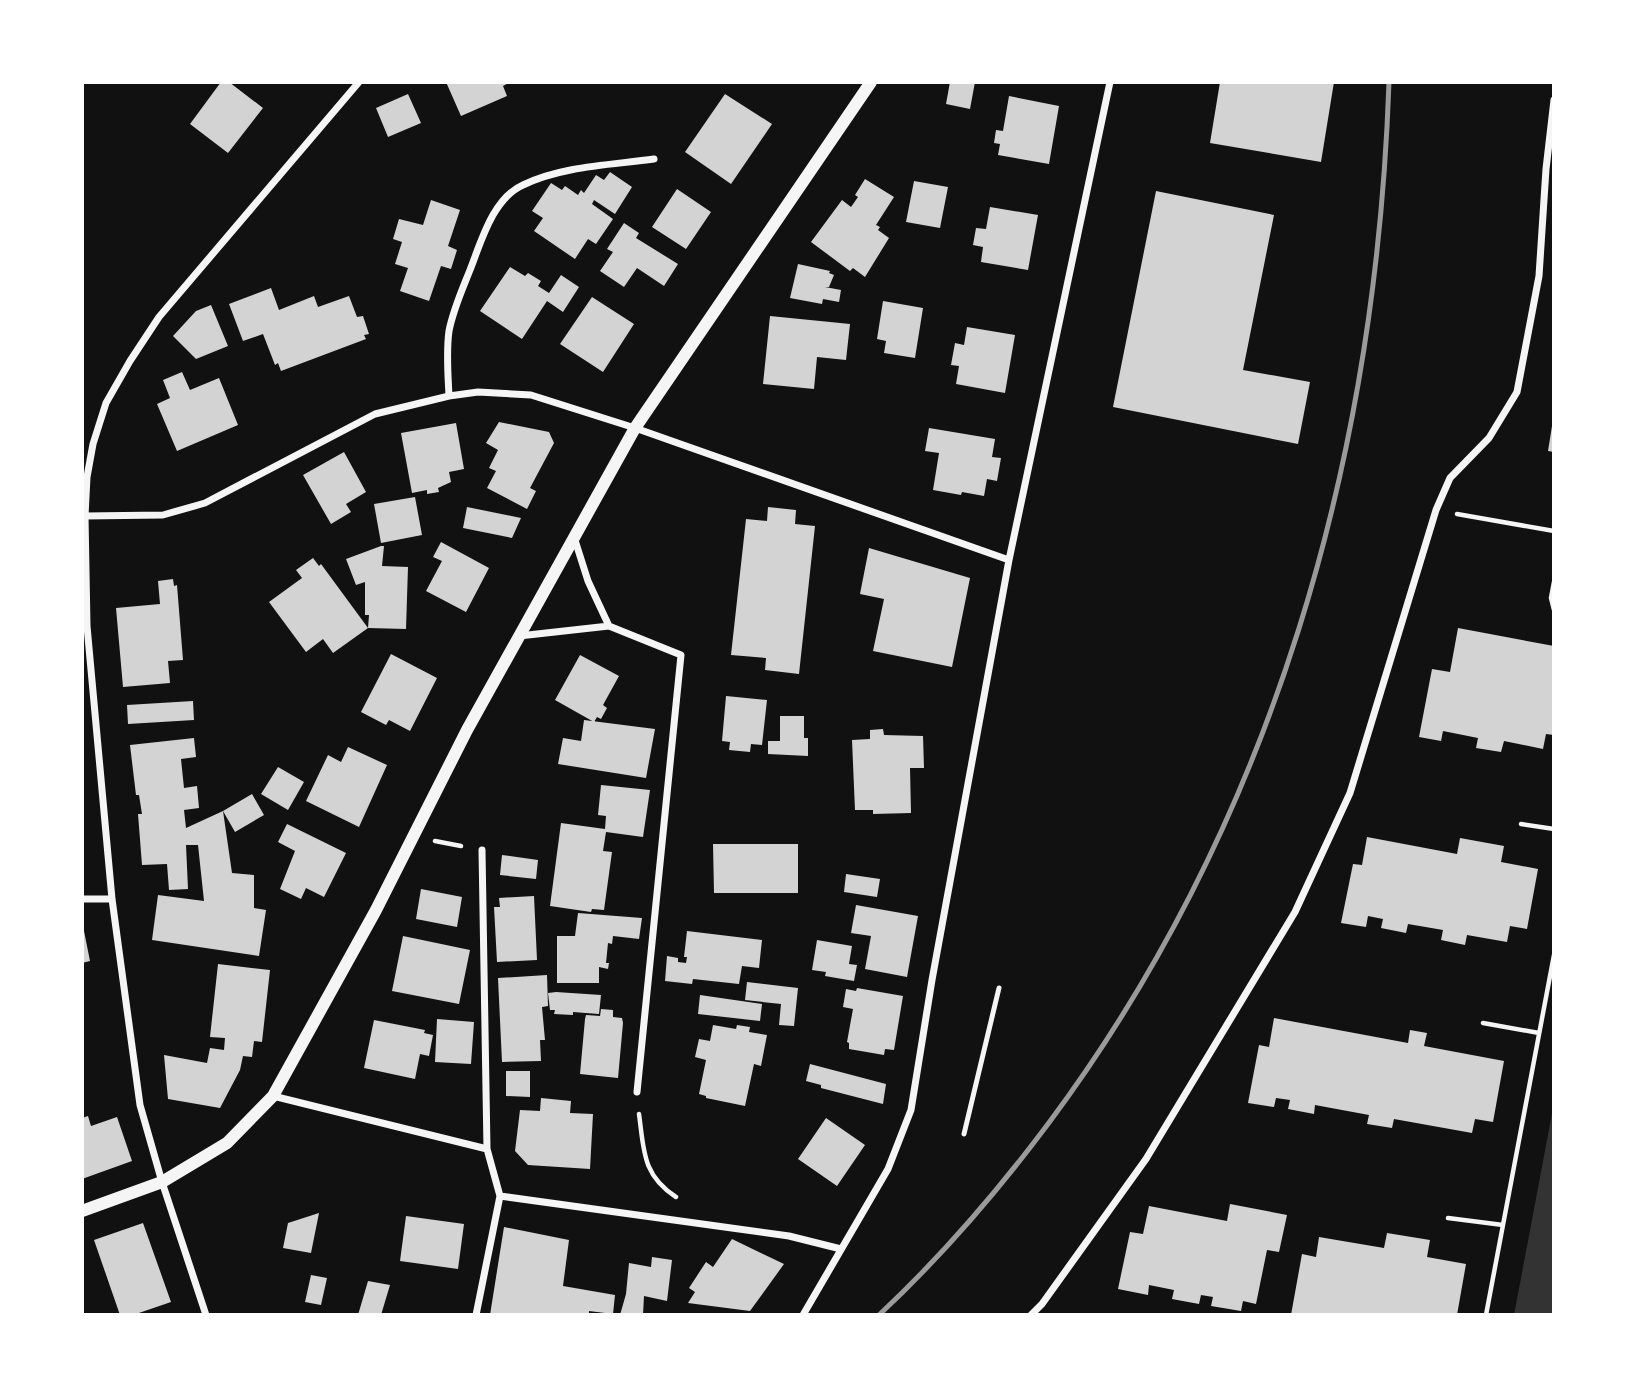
<svg xmlns="http://www.w3.org/2000/svg" width="1636" height="1397" font-family="'Roboto Condensed',sans-serif">
  <style>
    .water { fill: #333 }
    .building { fill: #d3d3d3 }
    .lines { fill: none; stroke-linecap: round; stroke-linejoin: round }
    .path { stroke: #f5f5f5; stroke-width: 4.5 }
    .service { stroke: #f5f5f5; stroke-width: 5 }
    .minor { stroke: #f5f5f5; stroke-width: 7 }
    .tertiary { stroke: #f5f5f5; stroke-width: 12 }
    .rail { stroke: #9a9a9a; stroke-width: 5 }
  </style>
  <rect width="100%" height="100%" fill="#111"/>
  <path class="water" d="M1554,1103v212h-40z"/>
  <path class="building" d="M221,82h8l34,26 -35,45 -38,-29z
    M446,82h64l-7,4 4,10 -46,20z
    M950,82h25l-5,27 -24,-5z
    M1220,82h114l-13,80 -111,-19z
    M408,94l13,29 -33,14 -12,-29z
    M725,94l47,30 -41,60 -46,-32z
    M1009,96l50,10 -10,58 -51,-9 2,-11 -6,-1 2,-13 7,1z
    M610,172l22,15 -17,27 -21,-14 -2,4 21,15 -17,25 -8,-5 -13,20 -41,-28 9,-13 -11,-7 19,-28 11,7 3,-4 13,9 3,-5 3,3 12,-18 8,5z
    M865,179l29,18 -18,28 4,2 -2,3 11,8 -24,39 -12,-9 -3,3 -39,-29 31,-42 9,7 7,-10 -3,-2z
    M914,181l34,6 -8,41 -34,-6z
    M677,189l34,23 -25,37 -34,-22z
    M1156,191l118,24 -31,155 67,12 -12,62 -185,-37z
    M431,200l29,10 -12,36 9,4 -6,19 -10,-3 -12,35 -29,-10 8,-23 -13,-4 7,-22 -9,-3 6,-20 24,6z
    M990,207l48,8 -10,55 -47,-8 2,-15 -10,-2 3,-17 10,1z
    M624,223l15,10 -3,5 42,26 -14,22 -27,-18 -13,19 -24,-16 13,-19 -6,-3z
    M798,264l32,7 -1,2 5,2 -5,12h-4l16,3 -2,12 -16,-3 -1,5 -32,-6z
    M510,267l15,9 3,-3 13,8 -3,5 11,7 12,-18 18,12 -16,25 -16,-11 -25,38 -42,-28z
    M271,288l8,22 35,-14 4,11 31,-11 8,21 6,-1 6,18 -5,1 2,4 -85,32 -3,-8 -3,2 -12,-31 -20,7 -14,-37z
    M592,297l42,27 -31,48 -43,-28z
    M883,301l40,7 -8,50 -31,-5 2,-12 -9,-2z
    M211,305l17,41 -32,13 -23,-23 23,-25z
    M770,316l80,8 -4,36 -29,-3 -3,32 -51,-5z
    M967,327l48,8 -10,58 -49,-9 3,-18 -8,-1 4,-22 9,2z
    M182,372l8,18 29,-12 19,47 -61,26 -20,-47 13,-6 -7,-18z
    M499,422l50,10 5,11 -24,45 6,3 -9,18 -40,-21 9,-17 -7,-3 9,-18 -12,-7z
    M456,423l8,46 -15,3 2,10 -13,6 1,4 -12,2v-4l-15,3 -11,-60z
    M1552,426l2,1v25l-6,-1z
    M929,428l66,11 -3,18 9,1 -4,23 -10,-2 -3,17 -22,-4 -1,3 -28,-5 6,-37 -14,-2z
    M344,452l22,40 -20,12 5,8 -20,12 -28,-49z
    M415,497l7,38 -41,8 -7,-39z
    M467,507l54,11 -9,20 -49,-10z
    M768,507l28,3 -1,14 20,2 -16,148 -34,-4 1,-12 -35,-3 15,-136 21,2z
    M441,542l48,26 -23,44 -40,-21 16,-30 -9,-4z
    M381,546h3l-2,20 26,1 -2,62 -38,-1 1,-13h-4v-33l-9,3 -10,-26z
    M869,548l101,30 -18,89 -79,-16 11,-52 -24,-5z
    M313,558l6,8 2,-2 47,64 -35,25 -10,-14 -17,13 -37,-50 33,-24 -6,-8z
    M173,579l1,7 3,-1 6,75 -15,1 2,22 -47,4 -7,-79 44,-4 -2,-23z
    M1458,628l96,18v89l-8,-1 -3,15 -39,-8 -3,11 -25,-4 2,-10 -35,-7 -2,10 -22,-4 13,-68 18,3z
    M391,654l46,24 -27,53 -21,-11 -3,5 -25,-13z
    M580,655l39,21 -16,29 4,3 -6,11 -4,-2 -3,5 -39,-22z
    M726,696l41,4 -5,45 -11,-1 -1,8 -21,-2 1,-8 -8,-1z
    M193,701l1,19 -66,4 -1,-19z
    M780,716h24v22h4v18l-40,-2v-13h12z
    M584,720l71,9 -9,49 -88,-14 5,-26 18,3z
    M883,729l1,6 39,1 1,32h-14l1,45 -38,1v-4h-18l-3,-70 18,-1v-9z
    M194,738l2,19 -15,2 3,29 13,-2 2,22 -15,2 2,18 37,-17 9,62 22,2v33l12,2 -7,46 -107,-16 6,-45 46,6 -6,-56h-12l2,44 -19,1 -2,-26 -25,1 -4,-51h4l-3,-19h-3l-6,-50z
    M348,747l39,18 -28,62 -53,-26 22,-46 13,7z
    M278,767l26,15 -16,28 -27,-16z
    M601,785l49,5 -7,47 -37,-5 -3,19 9,1 -8,58 -12,-1 -1,3 -41,-6 11,-83 44,6 1,-13 -8,-1z
    M252,794l12,21 -29,17 -12,-21z
    M287,824l59,29 -22,44 -18,-9 -5,11 -21,-10 15,-38 -17,-9z
    M1367,837l90,17 3,-16 44,8 -3,16 37,7 -11,60 -17,-3 -3,16 -40,-7 -2,10 -24,-5 2,-10 -35,-6 -2,9 -25,-5 2,-9 -15,-3 -2,11 -25,-4 12,-59 9,1z
    M713,844h85v49h-84z
    M502,855l36,5 -2,19 -36,-4z
    M846,874l34,5 -3,18 -33,-5z
    M421,889l41,8 -5,30 -41,-8z
    M534,896l3,64 -40,2 -3,-55h6l-1,-9z
    M856,905l62,11 -11,61 -42,-8 6,-33 -20,-3z
    M578,913l64,5 -3,21 -26,-3 -1,8 -4,-1 -2,20h3l-1,6 -9,-2v16h-42v-47h18z
    M82,921l8,40 -8,2z
    M687,931l75,9 -3,28 -17,-2 -3,18 -46,-5 -1,5 -27,-3 2,-25 11,2v4l8,1 1,-6h-3z
    M403,936l67,14 -11,54 -67,-13z
    M817,940l35,6 -3,18 8,1 -3,16 -29,-5 1,-4 -14,-2z
    M218,964l52,6 -8,72 -8,-1 -2,16 -9,-1 -3,14 -20,38 -52,-9 -4,-44 43,8 3,-15 14,2 1,-12 -15,-1z
    M547,975l1,31 -6,1 3,33h-5l1,21 -39,1 -4,-84z
    M747,982l51,6 -4,38 -15,-1 2,-21 -36,-4z
    M857,988l46,8 -9,54 -9,-1 -1,6 -35,-6v-6l-2,-1 6,-33 -10,-2 3,-18 10,2z
    M556,992l45,3 -2,19 -26,-2v3l-19,-1 1,-4h-5l-2,-17z
    M700,995l62,9 -2,17 -62,-7z
    M601,1009l12,1v7l9,1 1,5 -5,55 -38,-4 5,-55 1,-4 14,1z
    M1274,1018l134,25 2,-13 17,3 -3,13 80,15 -11,61 -18,-3 -3,14 -78,-14 -2,9 -25,-4 2,-9 -54,-10 -1,9 -26,-5 2,-9 -14,-2 -2,9 -26,-4 11,-58 10,2z
    M437,1019l37,3 -3,42 -36,-2z
    M374,1020l51,10 -1,3 9,2 -4,21 -9,-2 -5,25 -51,-11z
    M713,1025l23,4 1,-4 13,2 -1,5 18,3 -6,31 -7,-2 -9,42 -39,-8v-2l-7,-2 7,-34 -11,-3 4,-18 11,2z
    M810,1064l76,20 -3,20 -62,-16v-3l-15,-4z
    M506,1071h24v26l-24,-1z
    M541,1098l30,3 -1,12 23,1 -3,55 -62,-4 -13,-14 5,-41 20,1z
    M88,1116l3,10 26,-9 15,44 -50,18v-61z
    M826,1118l39,27 -28,41 -39,-27z
    M1230,1204l57,11 -8,37 -12,-2 -11,54 -13,-3 -2,10 -30,-5 2,-9 -12,-2 -2,9 -27,-5 2,-9 -25,-5 -1,10 -30,-6 12,-57 13,2 6,-28 78,15z
    M319,1213l-8,40 -28,-5 5,-25z
    M406,1216l58,8 -6,45 -58,-8z
    M143,1223l28,79 -38,13h-13l-26,-75z
    M504,1227l65,13 -6,46 52,9 -2,19 -24,-3v4h-99z
    M1387,1233l43,7 -3,17 39,7 -9,51h-166l11,-61 14,3 3,-20 65,11z
    M732,1239l52,25 -34,47 -62,-8 7,-11 -6,-4 17,-26 7,5z
    M652,1257l20,3 -5,41 -23,-5 -1,19h-23l6,-21 3,-31 22,4z
    M311,1275l16,3 -6,27 -16,-3z
    M368,1281l22,4 -9,30h-23z"/>
  <g class="lines">
    <path class="path" d="M1457,514l97,17
      M1554,582l-3,16 3,12
      M1521,824l33,5
      M435,841l26,5
      M1483,1023l56,10
      M639,1114c5,36 3,61 37,83
      M1448,1218l55,7
      M1486,1315l68,-360"/>
    <path class="service" d="M964,1134l35,-146"/>
    <path class="minor" d="M449,396c-1,-22 -3,-44 0,-65 4,-21 13,-41 21,-61 11,-28 23,-72 53,-85 39,-19 88,-20 131,-26
      M85,516l78,-1 42,-12 170,-89 74,-18 29,-4 53,3 104,33 374,132
      M574,537l14,44 21,45
      M519,636l90,-10 72,29 -44,437
      M82,899h30
      M273,1096l214,53 -5,-299
      M500,1196l289,40 52,13
      M206,1315l-44,-133 -22,-77 -28,-206 -25,-273 -2,-110 2,-39 6,-33 13,-41 24,-42 29,-44 200,-235
      M476,1315l24,-119 -13,-47
      M803,1315l85,-146 23,-59 21,-130 77,-420 101,-478
      M1031,1315l11,-11 104,-145 149,-247 55,-119 86,-283 14,-32 39,-40 28,-46 22,-116 7,-107 8,-69"/>
    <path class="tertiary" d="M82,1211l80,-29 65,-39 46,-47 103,-186 91,-180 168,-302 236,-346"/>
    <path class="rail" d="M879,1315c62,-58 118,-123 169,-191 226,-303 328,-666 341,-1042"/>
  </g>
  <rect width="1636" height="1397" fill="none" stroke="#ffffff" stroke-width="168"/>
</svg>
